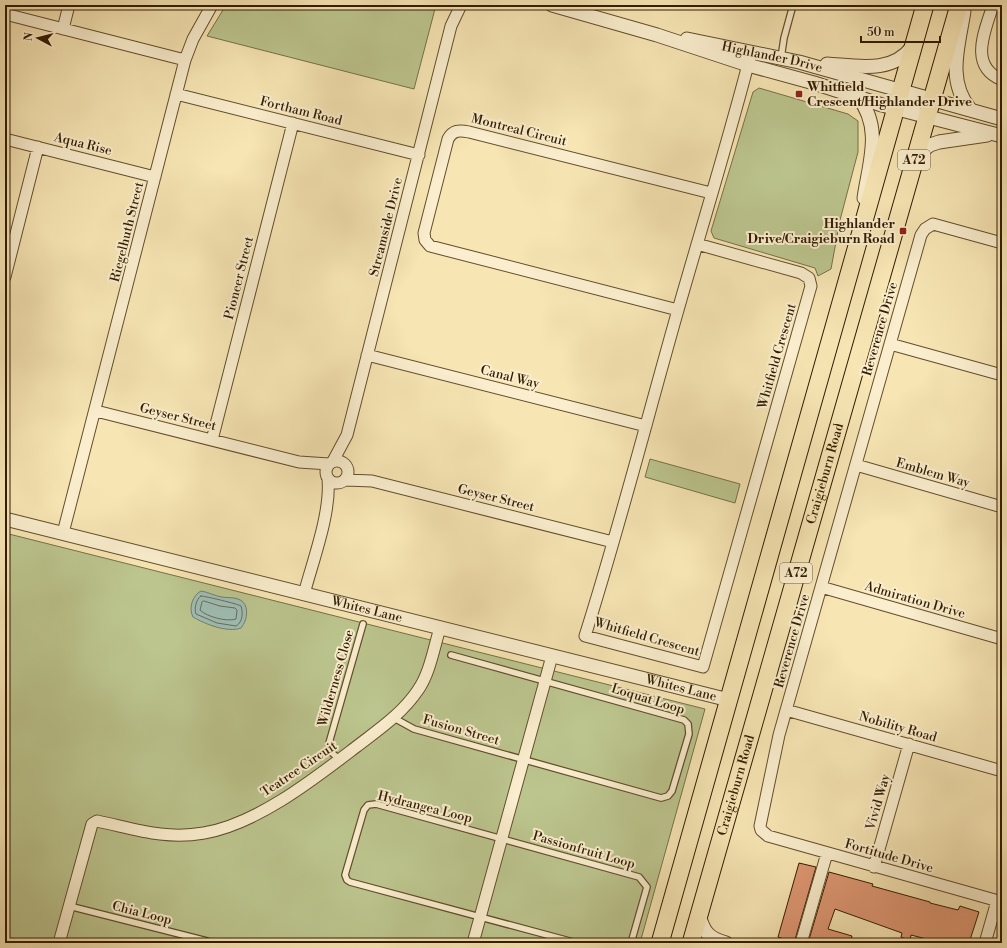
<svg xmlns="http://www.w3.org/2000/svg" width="1007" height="948" font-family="'Libre Bodoni',serif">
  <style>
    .green { fill: #bcc58e; stroke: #777047 }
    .water { fill: #9fbdb4; stroke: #737d6c }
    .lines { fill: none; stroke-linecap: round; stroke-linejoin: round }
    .shore { stroke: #686c5a; stroke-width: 1 }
    .building { fill: #dd9773; stroke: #321c00 }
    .service-casing { stroke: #634e2d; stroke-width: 8 }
    .minor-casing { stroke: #634e2d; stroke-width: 13 }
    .tertiary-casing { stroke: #634e2d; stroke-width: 15 }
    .primary-casing { stroke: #321c00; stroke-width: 19 }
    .service { stroke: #faeece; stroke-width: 5.5 }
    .minor { stroke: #faeece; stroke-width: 11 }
    .tertiary { stroke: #faeece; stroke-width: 13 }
    .primary { stroke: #f7e5b4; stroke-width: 17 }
    .poi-dot { fill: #8f2418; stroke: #faeece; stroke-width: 1.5 }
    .labels { text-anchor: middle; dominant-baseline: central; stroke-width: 4; stroke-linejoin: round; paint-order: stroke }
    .shield { fill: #faeece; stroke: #6e5b3e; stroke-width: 1 }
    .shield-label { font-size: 12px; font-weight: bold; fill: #321c00 }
    .street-label { font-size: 13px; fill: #321c00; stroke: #faeece }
    .poi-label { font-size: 13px; font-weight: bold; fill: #321c00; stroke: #faeece; text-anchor: start }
  </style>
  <rect width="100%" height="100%" fill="#f7e5b4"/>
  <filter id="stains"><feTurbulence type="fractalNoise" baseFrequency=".005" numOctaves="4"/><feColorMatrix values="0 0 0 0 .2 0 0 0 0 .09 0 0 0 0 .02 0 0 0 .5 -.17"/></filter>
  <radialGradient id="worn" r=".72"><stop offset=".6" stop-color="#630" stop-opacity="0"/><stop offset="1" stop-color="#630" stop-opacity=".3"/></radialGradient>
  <path class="green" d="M226,5h210l-22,84 -207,-53z
    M759,88l89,26 10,7v31l-18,68 -9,49 -13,7 -3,-8 -101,-30 -3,-7 42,-139z
    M650,459l90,25 -5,19 -90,-26z
    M5,533l700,176 -65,234h-635z"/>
  <path class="water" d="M201,591c7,1 14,5 21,6 5,1 11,0 16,2 12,4 10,21 3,29 -14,5 -36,-4 -48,-11 -5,-9 0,-22 8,-26z"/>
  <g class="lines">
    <path class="shore" d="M201,596c4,0 37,8 40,10 2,6 2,16 -5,20l-19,-3 -21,-9c-2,-5 0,-15 5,-18z
      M204,601l16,5 15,2 2,2 -1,9c-9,3 -29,-2 -36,-9l2,-8z"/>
  </g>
  <path class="building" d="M799,863l17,4 -22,76 -16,-6z
    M829,872l44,12 -1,2 58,16v1l28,7 2,-4 19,6 -10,31h-27l-31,-8 -1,6 -9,-4 1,-4 -67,-24 -7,20 24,7 -2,7h-42z"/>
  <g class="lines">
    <g class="service-casing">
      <path id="service" d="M781,58l3,-20 9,-33
        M394,718l20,11 247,69 7,-2 4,-5 17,-57 -1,-10 -4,-4 -233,-65
        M339,759l-8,-7 -2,-9 34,-119
        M69,906l138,35 1,2
        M577,943l-227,-61 -3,-2 -2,-5 19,-65 4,-5 8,-1 263,73 8,10 -16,56"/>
    </g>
    <g class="minor-casing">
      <path id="minor" d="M993,5c-8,26 -25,61 9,75
        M5,14l180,46
        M63,29l6,-24
        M176,94l243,61
        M5,139l150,38
        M1002,243l-69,-19 -8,5 -4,6 -142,500 -19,91 1,4 7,6 234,66
        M697,244l104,29 8,5 2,8 -108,381 -118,-31c34,-107 62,-217 93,-326 24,-84 50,-168 72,-253
        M5,277l33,-130
        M678,310l-248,-64 -5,-6 -1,-7 24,-94c5,-9 11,-9 21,-7l242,61
        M890,344l112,31
        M367,355l279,71
        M96,411l203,51 30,2
        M212,440l81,-317
        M326 472a11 11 0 1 1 22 0a11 11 0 1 1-22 0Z
        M333,461l14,-26 104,-409 10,-21
        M856,465l146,42
        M346,480l26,1 241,61
        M63,533l122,-473 8,-21 19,-34
        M821,587l181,52
        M304,594c9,-34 27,-81 24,-115
        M786,710l216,61
        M874,867l35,-123
        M59,943l33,-119 5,-3c38,8 68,19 107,12 53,-9 110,-54 152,-86 22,-17 46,-33 62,-57 12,-17 16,-43 22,-62
        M473,943l79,-287
        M801,943l26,-90
        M985,943l12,-42"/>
    </g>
    <g class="tertiary-casing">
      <g id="tertiary">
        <path d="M552,5l105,30 91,30 66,18 68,22 120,31"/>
        <path d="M964,11c-5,34 -18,69 6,98"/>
        <path id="s1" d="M687,39l112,23 203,57"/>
        <path d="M827,64c30,2 65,10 85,-17"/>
        <path d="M858,97c25,31 11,66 6,101"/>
        <path d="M915,157l15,-12 9,-3 48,-7"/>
        <path id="s2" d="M5,519l724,181"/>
        <path d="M699,915c5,17 9,23 27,28"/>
      </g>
    </g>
    <g class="primary-casing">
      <g id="primary">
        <path d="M660,943l265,-938"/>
        <path id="s3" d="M691,943l268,-938"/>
      </g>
    </g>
    <use href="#service" class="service"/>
    <use href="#minor" class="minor"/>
    <use href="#tertiary" class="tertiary"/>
    <use href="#primary" class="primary"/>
  </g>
  <g class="poi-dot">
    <rect x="795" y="90" width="8" height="8" rx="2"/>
    <rect x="899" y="227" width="8" height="8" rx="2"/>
  </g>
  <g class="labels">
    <g class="shield">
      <rect x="898" y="150" width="32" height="20" rx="3"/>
      <rect x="780" y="563" width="32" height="20" rx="3"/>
    </g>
    <g class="shield-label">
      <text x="914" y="160">A72</text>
      <text x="796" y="573">A72</text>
    </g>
    <g class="street-label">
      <text stroke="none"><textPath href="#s1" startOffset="87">Highlander Drive</textPath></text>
      <text transform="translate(301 111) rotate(14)">Fortham Road</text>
      <text transform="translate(519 130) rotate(14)">Montreal Circuit</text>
      <text transform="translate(83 144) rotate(14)">Aqua Rise</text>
      <text transform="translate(386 227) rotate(-76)">Streamside Drive</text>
      <text transform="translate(127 232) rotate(-76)">Riegelhuth Street</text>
      <text transform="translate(239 278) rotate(-76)">Pioneer Street</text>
      <text transform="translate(880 329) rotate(-74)">Reverence Drive</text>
      <text transform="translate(777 356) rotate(-74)">Whitfield Crescent</text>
      <text transform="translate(510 377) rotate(14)">Canal Way</text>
      <text transform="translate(178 417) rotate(14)">Geyser Street</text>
      <text transform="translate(933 473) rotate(16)">Emblem Way</text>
      <text stroke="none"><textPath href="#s3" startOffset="488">Craigieburn Road</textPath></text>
      <text transform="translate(496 498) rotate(14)">Geyser Street</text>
      <text transform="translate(915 600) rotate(16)">Admiration Drive</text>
      <text stroke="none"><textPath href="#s2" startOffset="373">Whites Lane</textPath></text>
      <text transform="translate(647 637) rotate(16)">Whitfield Crescent</text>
      <text transform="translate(792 641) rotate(-74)">Reverence Drive</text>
      <text transform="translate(336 678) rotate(-74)">Wilderness Close</text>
      <text stroke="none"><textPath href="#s2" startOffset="697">Whites Lane</textPath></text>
      <text transform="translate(648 699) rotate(17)">Loquat Loop</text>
      <text transform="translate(898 727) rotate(16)">Nobility Road</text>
      <text transform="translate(461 730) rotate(16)">Fusion Street</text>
      <text transform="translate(299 769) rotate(-34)">Teatree Circuit</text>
      <text stroke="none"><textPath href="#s3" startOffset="164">Craigieburn Road</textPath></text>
      <text transform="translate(878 802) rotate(-74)">Vivid Way</text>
      <text transform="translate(425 807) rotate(14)">Hydrangea Loop</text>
      <text transform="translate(584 850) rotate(16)">Passionfruit Loop</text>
      <text transform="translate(889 856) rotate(16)">Fortitude Drive</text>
      <text transform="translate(142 913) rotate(14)">Chia Loop</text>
    </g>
    <g class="poi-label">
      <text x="807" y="87">Whitfield<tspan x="807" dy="15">Crescent/Highlander Drive</tspan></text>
      <text x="895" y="224" text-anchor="end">Highlander<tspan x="895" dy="15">Drive/Craigieburn Road</tspan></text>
    </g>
  </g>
  <rect width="1007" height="948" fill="none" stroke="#f7e5b4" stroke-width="20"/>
  <rect x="6" y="6" width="995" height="936" fill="none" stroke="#321c00" stroke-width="2"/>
  <rect x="10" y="10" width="987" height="928" fill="none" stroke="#321c00"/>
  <g transform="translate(38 38) rotate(277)" stroke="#faeece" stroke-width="3" paint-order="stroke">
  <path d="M0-3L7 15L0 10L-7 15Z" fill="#321c00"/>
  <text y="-6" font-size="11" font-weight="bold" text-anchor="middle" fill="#321c00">N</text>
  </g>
  <path d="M861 36v6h79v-6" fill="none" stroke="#321c00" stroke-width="2"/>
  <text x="867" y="36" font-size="12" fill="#321c00" stroke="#faeece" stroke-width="3" paint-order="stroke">50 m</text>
  <rect width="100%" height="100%" filter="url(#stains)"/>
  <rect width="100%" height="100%" fill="url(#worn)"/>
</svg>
